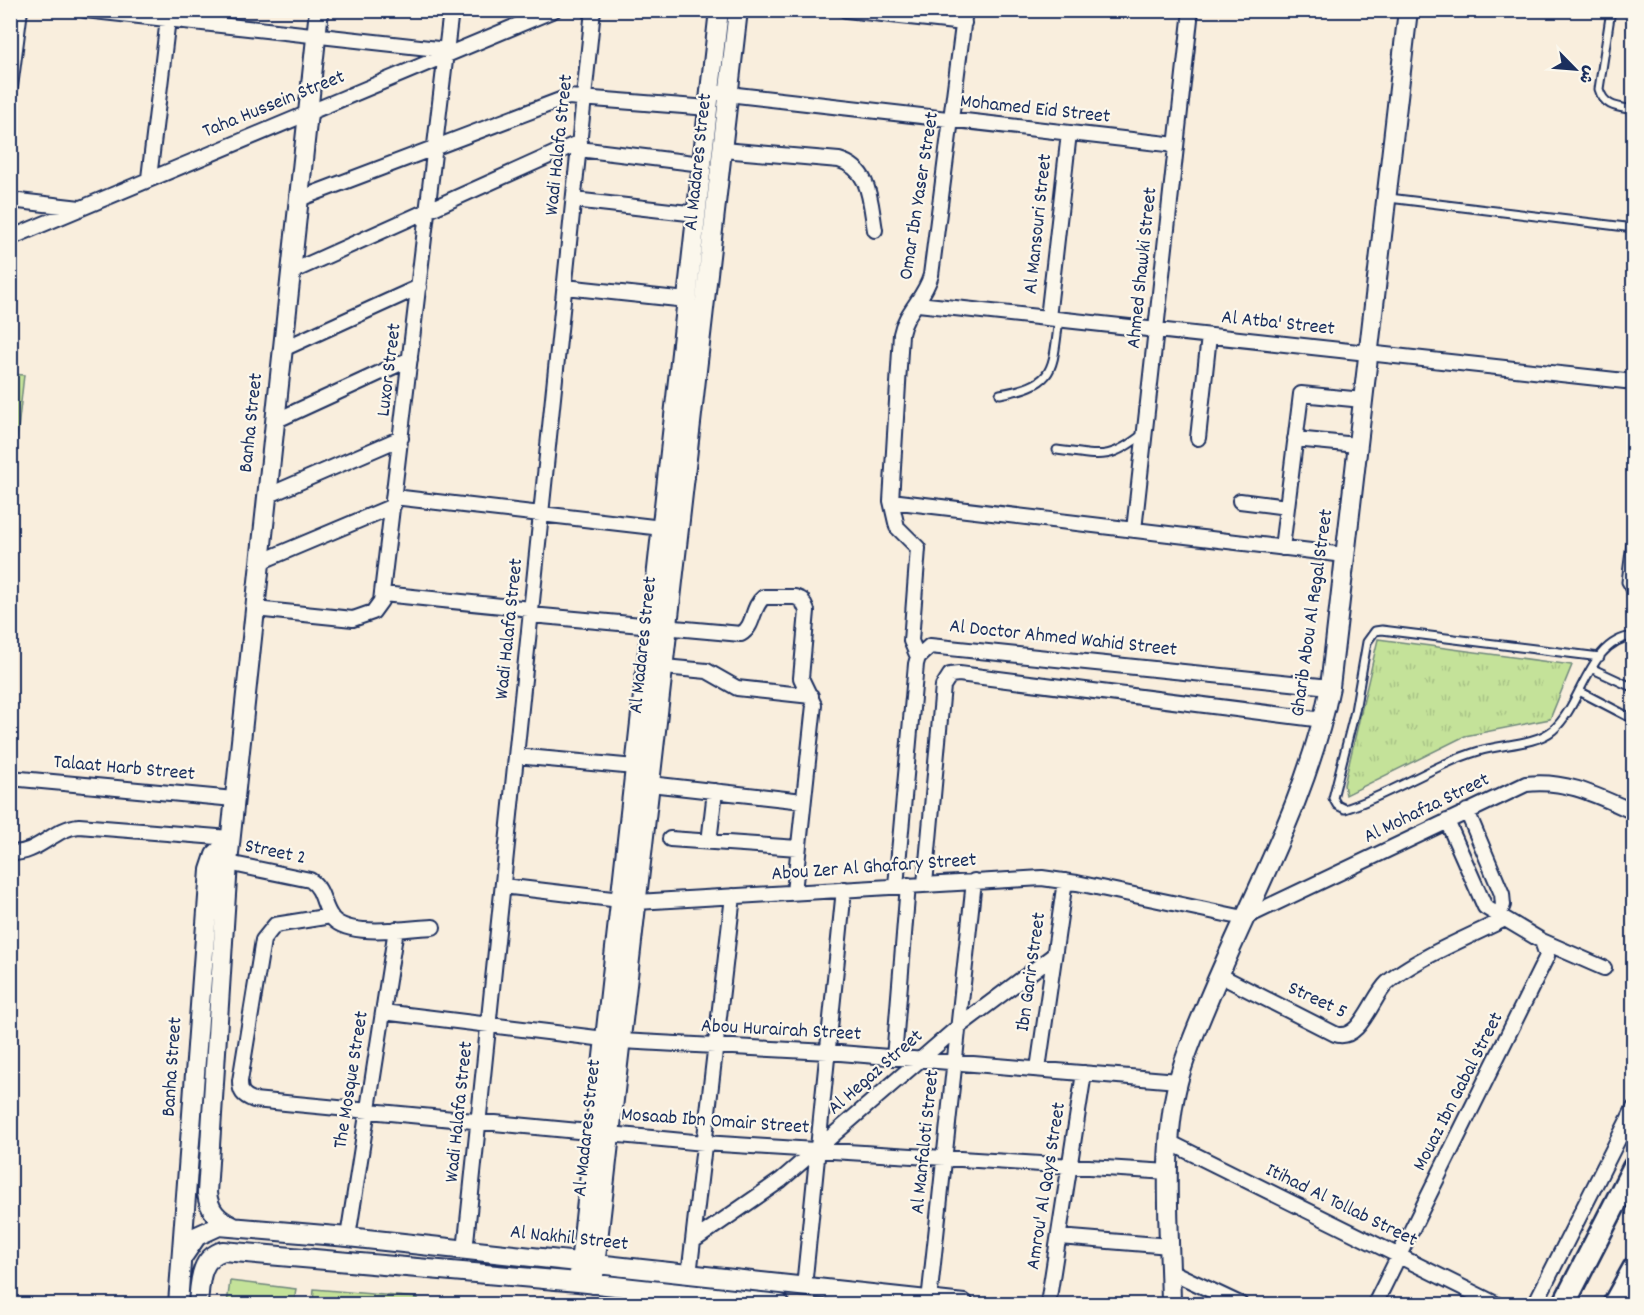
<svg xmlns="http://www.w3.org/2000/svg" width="1644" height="1315" font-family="Dekko,'Playpen Sans Arabic',sans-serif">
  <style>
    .grass { fill: url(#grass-tufts); stroke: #70887c; stroke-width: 1.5 }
    .garden { fill: #c4e299; stroke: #70887c; stroke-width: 1.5 }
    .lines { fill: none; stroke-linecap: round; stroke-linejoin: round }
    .service-casing { stroke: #1b2f5e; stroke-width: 11 }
    .minor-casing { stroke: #1b2f5e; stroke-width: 18 }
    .secondary-casing { stroke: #1b2f5e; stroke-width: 22 }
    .primary-casing { stroke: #1b2f5e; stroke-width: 26 }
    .service { stroke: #fbf7ec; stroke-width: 7 }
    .minor { stroke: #fbf7ec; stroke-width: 14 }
    .secondary { stroke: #fbf7ec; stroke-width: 18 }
    .primary { stroke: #fbf7ec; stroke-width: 21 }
    .labels { text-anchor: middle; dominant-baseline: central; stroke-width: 4.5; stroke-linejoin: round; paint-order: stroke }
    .street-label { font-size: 20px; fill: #1b2f5e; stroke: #fbf7ec }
  </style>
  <defs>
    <pattern id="grass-tufts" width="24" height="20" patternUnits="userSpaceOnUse" patternTransform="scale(1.5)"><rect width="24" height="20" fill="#c4e299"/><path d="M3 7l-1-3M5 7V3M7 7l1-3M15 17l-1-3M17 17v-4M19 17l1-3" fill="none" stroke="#a8c286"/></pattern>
  </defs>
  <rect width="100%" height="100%" fill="#f9eedd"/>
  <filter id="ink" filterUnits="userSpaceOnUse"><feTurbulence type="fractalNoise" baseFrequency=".0167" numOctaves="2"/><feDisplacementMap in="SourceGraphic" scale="12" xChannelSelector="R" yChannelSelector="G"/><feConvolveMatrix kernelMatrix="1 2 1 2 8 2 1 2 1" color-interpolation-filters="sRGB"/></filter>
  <g filter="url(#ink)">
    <path class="grass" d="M1378,639l194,26 -22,54 -85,17 -119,59 -2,-10z"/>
    <path class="garden" d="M11,374l13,1 -13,118 -1,-119z
      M230,1281l66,8 -2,15h-67z
      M314,1289l104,9 -1,6h-104z"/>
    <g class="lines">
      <g class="service-casing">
        <path id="service" d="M1611,10l-12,79c5,18 19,18 35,21
          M1389,198l245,30
          M1000,394c57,-10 52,-24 59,-75
          M1057,450c42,5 51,12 86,-16
          M1634,520l-8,62 8,14
          M10,624h3
          M1600,657l-218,-27 -7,1 -8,11 -12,69 -22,87 4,7 8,4c46,-14 87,-44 134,-58 22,-7 56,-6 74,-21 30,-26 35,-90 81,-94
          M1593,669l41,19
          M1579,691l48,25"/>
      </g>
      <g class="minor-casing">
        <path id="minor" d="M85,10l362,40
          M846,10l118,13
          M10,87l10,-77
          M719,93l457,52
          M579,149l123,15
          M723,150l116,10c32,9 31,42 36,70
          M149,178l20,-168
          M299,199l269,-102 141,11
          M10,200l70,8
          M574,200l123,14
          M10,238l544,-228
          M291,272l289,-130
          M565,287l122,13
          M918,304l716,78
          M1048,318l21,-185
          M283,349l136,-62
          M275,421l135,-62
          M1198,438l11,-102
          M1295,439l62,6
          M267,496l134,-58
          M394,497l268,31
          M891,501l454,54
          M1240,501l47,6
          M1134,530l57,-520
          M1282,548l19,-154 62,6
          M260,562l133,-56
          M383,594l148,15
          M255,609l98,10 20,-7 8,-11 70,-591
          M531,615l210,19c14,-8 10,-27 23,-37h31l7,3 5,11 -6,67 13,27 -20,187
          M918,657l-7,-16 7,-93 -21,-21 -6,-26 10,-167c4,-22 24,-36 30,-59l34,-265
          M664,667l43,4 30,17 74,8
          M516,756l119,11
          M10,778l224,21
          M650,784l153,17
          M1467,811l35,83 1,11 -4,10
          M670,839l128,9
          M709,842l6,-51
          M10,853c27,2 44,-25 69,-27l151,12
          M228,863l82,17c15,10 12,27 23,39 18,19 75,9 100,8
          M925,884l18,-198 7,-11 9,-1 364,46
          M503,886l134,16 405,-24 35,5 167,35 282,-134c40,-5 72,12 108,28
          M896,886l20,-222 2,-7 12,-11 400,41
          M331,916l-56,9 -12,15 -23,141c0,11 3,15 14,19l450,43 465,29
          M1542,941l62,27
          M1219,975l116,59c25,9 37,-37 52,-51 25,-23 86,-48 118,-64
          M383,1012l238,29 207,11 350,29
          M894,1058l14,-173
          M1038,1069l27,-188
          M1169,1142l327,162
          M348,1237l48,-308
          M1059,1237l111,9
          M693,1241l88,-61 177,-153 96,-72
          M465,1251l128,-1241
          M1170,1271l70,33
          M689,1275l44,-379
          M804,1287l40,-398
          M929,1301l45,-420
          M1048,1304l36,-231
          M1375,1304l172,-348 -5,-15 -57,-34 -38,-86
          M1535,1304l99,-196"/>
      </g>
      <g class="secondary-casing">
        <path id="secondary" d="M234,1227c-16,-7 -25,-16 -27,-34l21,-330 91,-853
          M182,1258l15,-22 22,-10 129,11 616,67
          M578,1282l141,-1272
          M593,1284l145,-1274
          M178,1304l32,-434 5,-15 15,-14
          M198,1304c2,-20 1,-46 25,-53l355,31 202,22
          M1171,1304c-1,-69 -10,-155 7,-222 7,-28 19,-54 30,-81 43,-104 100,-202 122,-314l78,-677"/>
      </g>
      <g class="primary-casing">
        <path id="primary" d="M1564,1304l70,-137
          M1614,1304l20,-36"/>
      </g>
      <use href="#service" class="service"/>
      <use href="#minor" class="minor"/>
      <use href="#secondary" class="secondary"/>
      <use href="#primary" class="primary"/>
    </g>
  </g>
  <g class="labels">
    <g class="street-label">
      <text transform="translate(274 105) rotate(-22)">Taha Hussein Street</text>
      <text transform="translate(1035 110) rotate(6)">Mohamed Eid Street</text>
      <text transform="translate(560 145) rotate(-84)">Wadi Halafa Street</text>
      <text transform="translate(699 162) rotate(-84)">Al Madares Street</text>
      <text transform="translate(920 196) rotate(-81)">Omar Ibn Yaser Street</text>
      <text transform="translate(1039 224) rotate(-84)">Al Mansouri Street</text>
      <text transform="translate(1143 268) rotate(-84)">Ahmed Shawki Street</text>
      <text transform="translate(1278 324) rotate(6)">Al Atba' Street</text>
      <text transform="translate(390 370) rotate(-83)">Luxor Street</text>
      <text transform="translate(252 423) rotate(-84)">Banha Street</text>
      <text transform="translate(1313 613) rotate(-82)">Gharib Abou Al Regal Street</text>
      <text transform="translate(510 629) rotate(-84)">Wadi Halafa Street</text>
      <text transform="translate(1063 639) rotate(6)">Al Doctor Ahmed Wahid Street</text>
      <text transform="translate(644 645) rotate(-84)">Al Madares Street</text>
      <text transform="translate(124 769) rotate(5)">Talaat Harb Street</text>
      <text transform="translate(1427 809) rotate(-26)">Al Mohafza Street</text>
      <text transform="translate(275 853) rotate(12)">Street 2</text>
      <text transform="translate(874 868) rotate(-4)">Abou Zer Al Ghafary Street</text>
      <text transform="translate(1032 972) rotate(-82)">Ibn Garir Street</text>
      <text transform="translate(1317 1001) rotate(25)">Street 5</text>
      <text transform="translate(781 1031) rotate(3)">Abou Hurairah Street</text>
      <text transform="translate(173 1067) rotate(-86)">Banha Street</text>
      <text transform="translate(876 1073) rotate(-41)">Al Hegaz Street</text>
      <text transform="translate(352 1080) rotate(-81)">The Mosque Street</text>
      <text transform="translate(1459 1092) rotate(-63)">Mouaz Ibn Gabal Street</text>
      <text transform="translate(460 1112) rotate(-84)">Wadi Halafa Street</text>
      <text transform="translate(715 1122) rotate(4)">Mosaab Ibn Omair Street</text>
      <text transform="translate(588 1128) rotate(-84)">Al Madares Street</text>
      <text transform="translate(926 1142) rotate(-84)">Al Manfaloti Street</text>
      <text transform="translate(1047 1186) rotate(-81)">Amrou' Al Qays Street</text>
      <text transform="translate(1341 1206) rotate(26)">Itihad Al Tollab Street</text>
      <text transform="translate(569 1239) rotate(6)">Al Nakhil Street</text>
    </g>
  </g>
  <rect width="1644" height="1315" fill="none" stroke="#fbf7ec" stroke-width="36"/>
  <rect x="18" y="18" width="1608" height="1279" fill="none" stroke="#1b2f5e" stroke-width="2" filter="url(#ink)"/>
  <g transform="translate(1575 69) rotate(115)" stroke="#fbf7ec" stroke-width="4.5" paint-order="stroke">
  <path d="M0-4.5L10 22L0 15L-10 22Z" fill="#1b2f5e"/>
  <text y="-9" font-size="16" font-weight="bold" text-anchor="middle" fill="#1b2f5e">ش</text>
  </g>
</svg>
